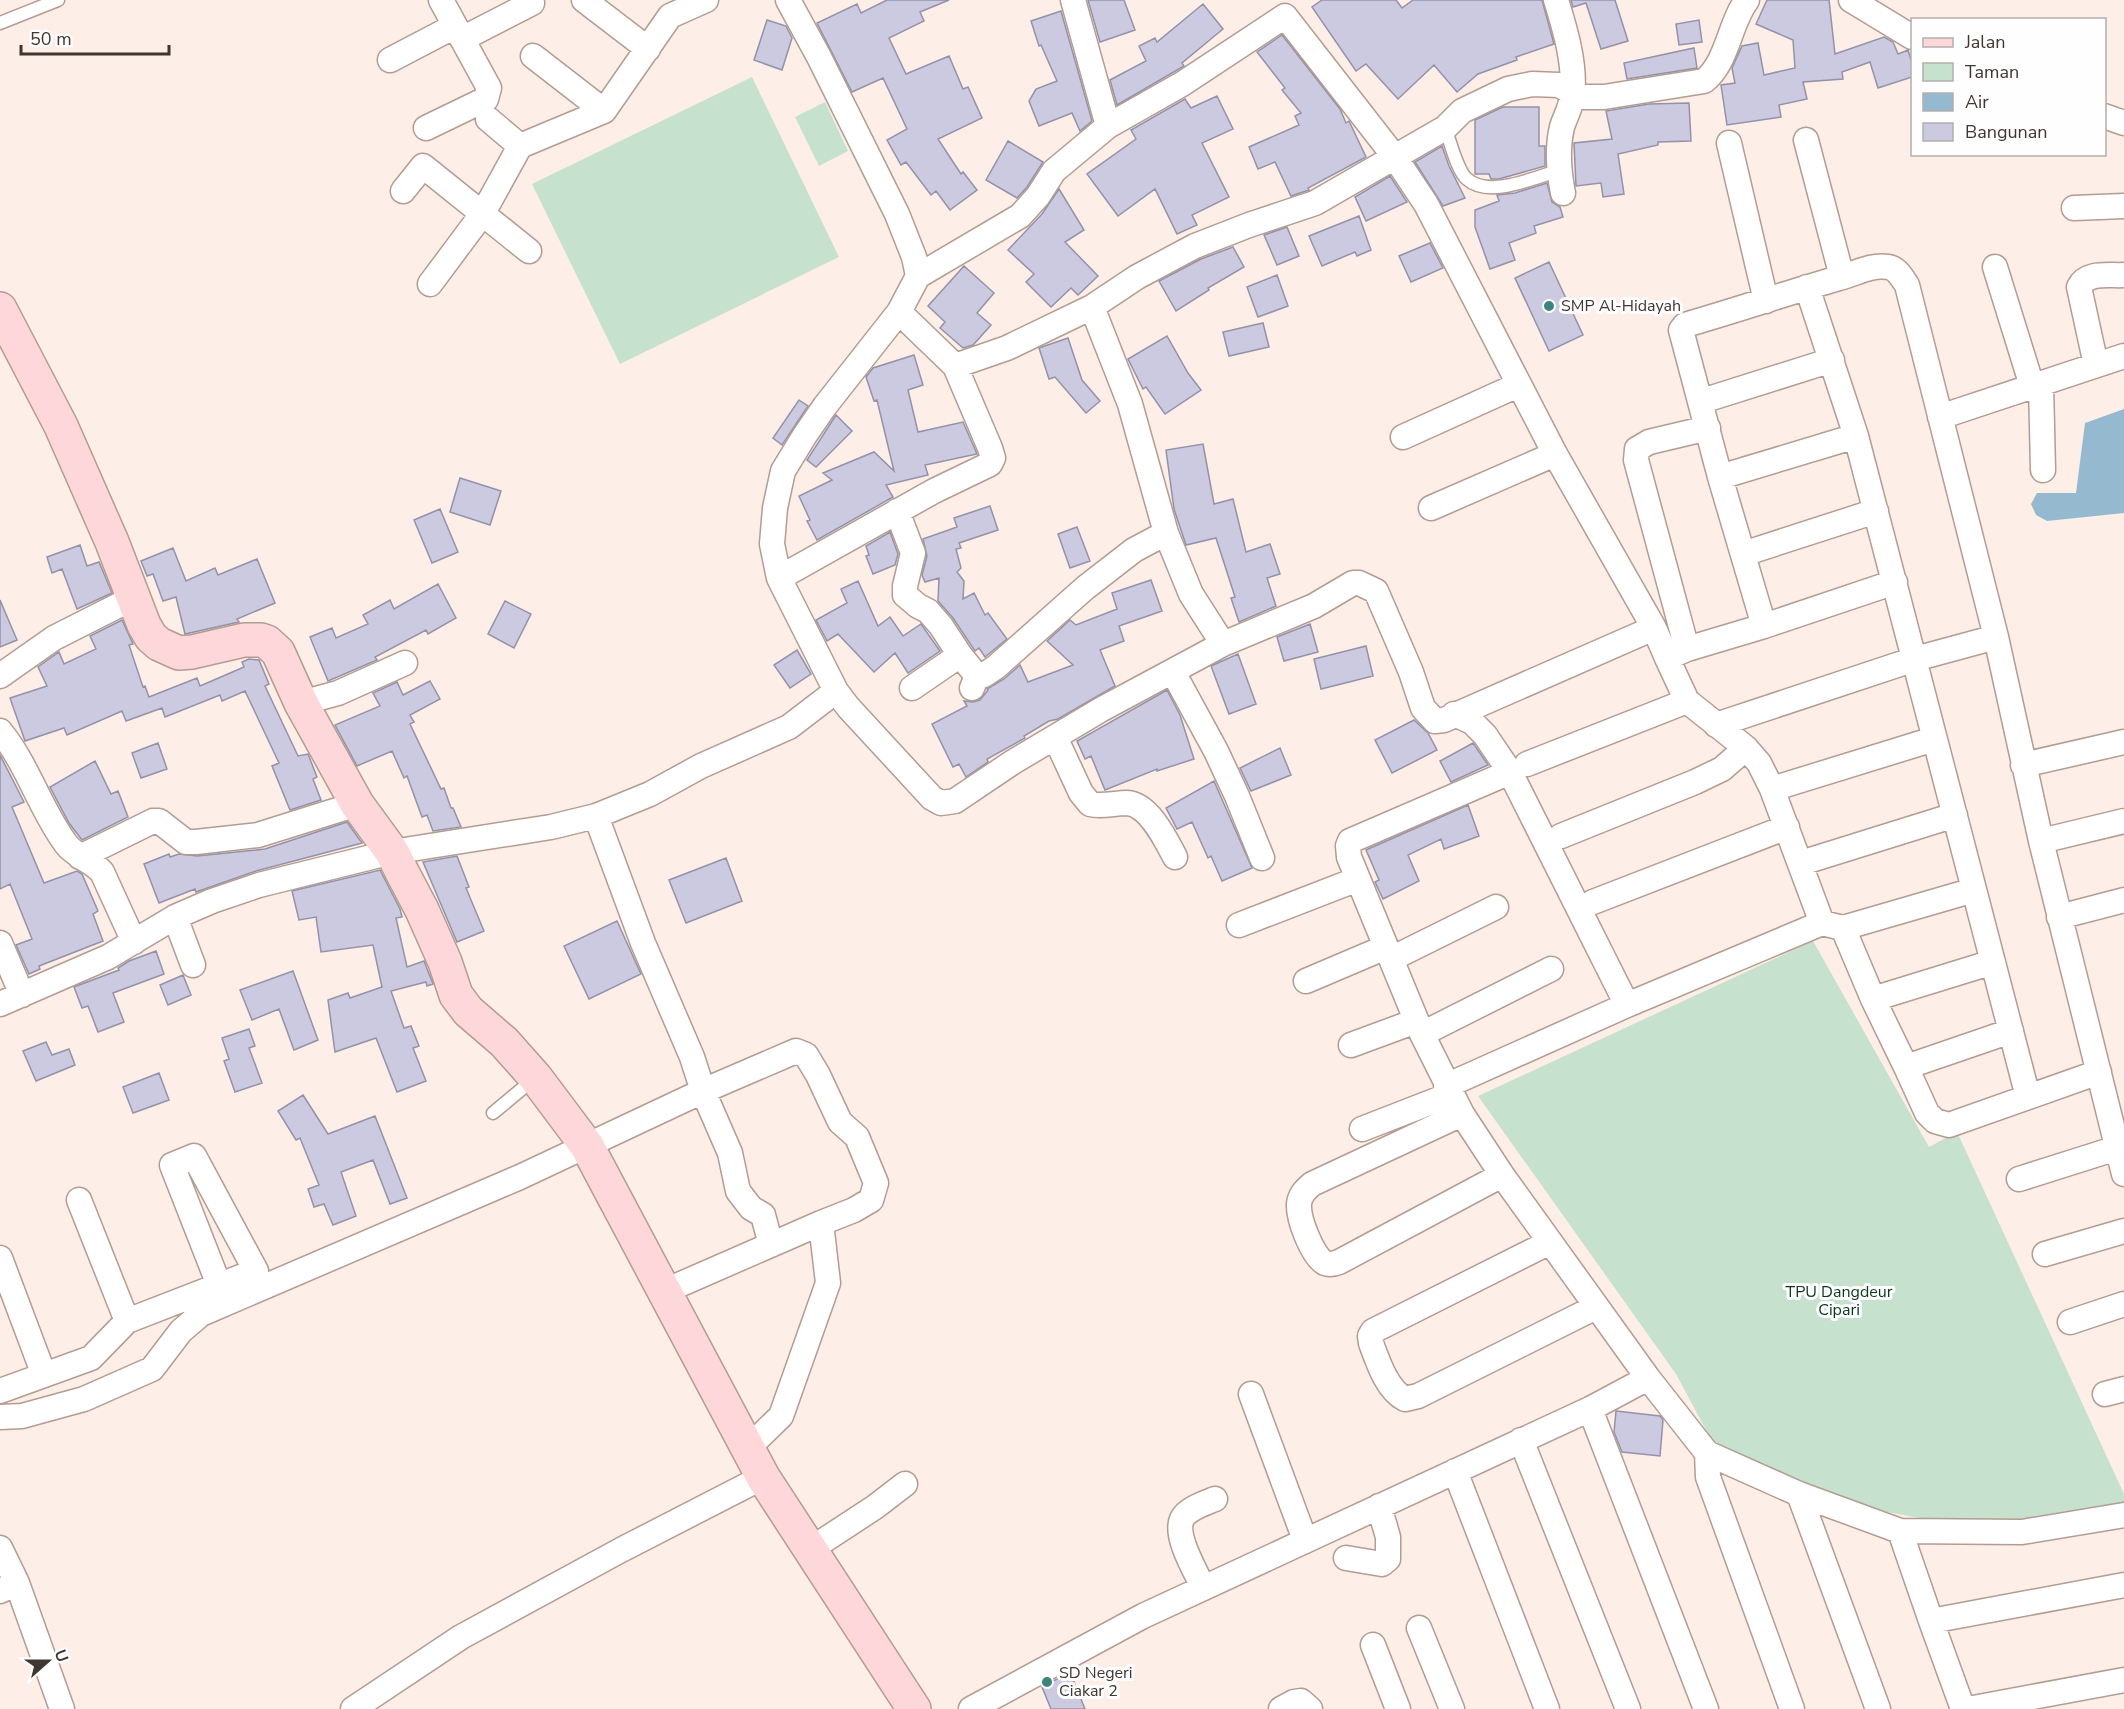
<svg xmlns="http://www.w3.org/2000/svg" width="2124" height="1709" font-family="'Nunito Sans',sans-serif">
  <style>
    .green { fill: #c7e1cf }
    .water { fill: #95bacf }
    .building { fill: #cbcae1; stroke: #9392a8; stroke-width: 1.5 }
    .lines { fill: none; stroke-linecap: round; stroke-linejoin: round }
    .lane-casing { stroke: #b39c91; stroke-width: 15 }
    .street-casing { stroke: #b39c91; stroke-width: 27 }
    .secondary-casing { stroke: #b39c91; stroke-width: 36 }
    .lane { stroke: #fff; stroke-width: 12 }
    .street { stroke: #fff; stroke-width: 24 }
    .secondary { stroke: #fdd7d9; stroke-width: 33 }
    .poi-dot { fill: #3d847d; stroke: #fefefe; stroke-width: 2 }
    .labels { text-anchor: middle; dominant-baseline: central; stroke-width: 6; stroke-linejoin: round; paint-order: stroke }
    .poi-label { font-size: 16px; fill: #3f3531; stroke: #fefefe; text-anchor: start }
    .park-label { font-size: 16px; fill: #0a3720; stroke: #fefefe }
  </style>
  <rect width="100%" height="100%" fill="#fdeee7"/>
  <path class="green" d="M752,77l87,180 -219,107 -88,-180z
    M825,102l23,49 -29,15 -24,-49z
    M1813,941l116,206 28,-15 167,362v12l-139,24 -174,-32 -90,-40 -45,-84 -198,-278z"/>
  <path class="water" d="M2124,409v104l-77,8 -11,-6 -5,-11 6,-11h39l9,-70z"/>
  <path class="building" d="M887,0h62l-29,12 4,9 -35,17 17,36 43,-18 14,33 5,-2 14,31 -44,21 23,35 2,-2 14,18 -27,20 -14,-19 -5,4 -25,-33 -5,3 -14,-25 20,-11 -24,-51 -31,14 -35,-69 40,-19 4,9z
    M1088,0h36l11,30 -35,12z
    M1322,0h74l6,8 11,-8h129l12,44 -38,13 1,3 -39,14 -21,18 -23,-27 -36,34 -32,-35 -10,7 -44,-64z
    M1571,0h44l13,41 -27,8 -15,-46 -13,4z
    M1767,0h62l6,54 49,-17 9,5 5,12 10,-4 4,13v14l-34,11 -8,-26 -28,10 1,7 -40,3 4,17 -28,6 2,12 -54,8 -6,-40 14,-2 -3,-15 10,-22 16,-3 6,32 31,-7 -2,-28 -37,-16z
    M1203,4l20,25 -41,34 2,3 -67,39 -7,-25 36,-19 -7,-15 16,-8 2,4z
    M1061,11l31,110 -12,10 -8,-18 -33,13 -10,-25 7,-12 21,-8 -16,-36 -2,1 -8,-25z
    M767,20l19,6 6,12 -10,32 -28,-10z
    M1699,20l3,22 -23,3 -3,-21z
    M1282,35l58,74 6,14 3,-2 17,36 -58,31 1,2 -18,6 -16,-34 -17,7 -9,-22 50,-22 -4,-9 6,-3 -19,-23 3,-2 -28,-36z
    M1694,48l3,20 -70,11 -3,-16z
    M1217,96l16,33 -31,14 27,54 -37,18 5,10 -20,9 -22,-45 -37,27 -31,-42 49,-35 -5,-9 54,-31 6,9z
    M1689,103l2,38 -33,1v3l-40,9 6,40 -21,3 -2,-14 -25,3 -2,-43 38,-4 -6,-28 43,-7z
    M1503,107h36v39h6v20l-46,13h-8l-2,-5h-14v-54z
    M1008,141l35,21 -16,25 -10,11 -31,-18z
    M1442,146l7,20 16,32 -22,8 -28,-44z
    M1390,176l17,26 -41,19 -11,-24z
    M1547,183l5,19 8,5 3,10 -29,9 2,7 -27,10 6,17 -25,9 -15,-42v-17l24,-9 -2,-6 18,-2z
    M1059,189l25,41 -19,12 33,34 -20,19 -7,-7 -20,19 -25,-25 8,-8 -26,-24 34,-36z
    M1359,216l12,34 -14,6 -2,-4 -33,14 -13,-30z
    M1287,227l12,29 -22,9 -13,-30z
    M1430,243l13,25 -32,14 -12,-26z
    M1233,247l11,20 -36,21 1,2 -33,21 -17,-30 42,-22z
    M1549,262l34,73 -34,16 -34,-73z
    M964,266l30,27 -17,20 14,12 -18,20 -10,3 -23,-20 5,-6 -17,-16z
    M1277,275l11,31 -30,11 -11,-30z
    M1263,323l6,24 -40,9 -6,-24z
    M1167,336l21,37 13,17 -36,24 -19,-27 -3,2 -15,-30z
    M1068,338l14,42 18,21 -14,12 -31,-36 -6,2 -10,-31z
    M914,355l9,30 -15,5 10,42 45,-10 14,32 -52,11 3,10 -42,10 7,12 -76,43 -10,-19 3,-1 -11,-24 33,-16 -9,-7 51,-21 20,19 -17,-71 -3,1 -8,-24 7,-9z
    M799,400l9,6 -26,39 -9,-7z
    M836,415l16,16 -36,36 -9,-7z
    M1203,444l11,60 19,-5 13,53 24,-8 10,30 -13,4 9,28 -37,16 -8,-24 4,-1 -19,-59 -30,7 -12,-36 -8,-59z
    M460,478l41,13 -11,34 -40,-13z
    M990,506l8,24 -39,13 2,5 -5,1 5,19 -4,4 7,9 -1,18 11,-6 11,22 3,-2 19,26 -22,18 -6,-9 -4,3 -22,-33 -15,-17 1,-23 -14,4 -3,-7 5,-19 -4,-17 34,-12 -3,-9z
    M440,509l18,43 -26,11 -18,-43z
    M1077,527l13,34 -20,7 -12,-34z
    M890,532l8,22 -3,11 -22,9 -7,-18 3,-1 -3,-9z
    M80,545l7,21 12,-4 13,31 -35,16 -15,-40 -10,4 -5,-16z
    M173,548l13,33 29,-13 3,7 39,-16 18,44 -38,16 2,3 -54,12 -9,-37 -13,4 -10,-27 -6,2 -6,-15z
    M1151,580l11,31 -43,15 5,15 -24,9 15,36 -57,33 -9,2 -25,15 1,2 -38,21 1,3 -22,15 -7,-13 -6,3 -21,-43 35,-18 -3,-5 9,1 7,-2 8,-10 -1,-1 17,-10 16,-14 8,17 45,-17 -26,-24 23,-21 6,5 41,-16 -5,-16z
    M858,581l20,45 12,-9 13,19 18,-12 19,27 -32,22 -13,-20 -21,19 -36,-38 -11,7 -11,-21 31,-17 -6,-14z
    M438,584l18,34 -28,16 -2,-4 -51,27 2,3 -49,21 -18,-44 22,-9 4,10 32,-14 -5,-9 27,-15 4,9z
    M0,600l17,40 -17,7z
    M505,601l26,13 -17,34 -26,-14z
    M122,620l11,24 -4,1 14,42 2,-1 4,11 48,-19 3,8 44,-19 -2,-5 7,-3 10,1 10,24 -4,2 33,70 10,-2 9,23 -4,2 8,21 -31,10 -18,-44 7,-3 -34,-72 -23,10 -2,-6 -55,22 -3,-9 -36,13 -4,-10 -55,24 -3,-7 -39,13 -15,-43 37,-12 -9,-19 21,-15 5,12 32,-15 -6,-13z
    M1310,624l8,28 -34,9 -7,-24z
    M1366,646l7,30 -52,13 -7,-30z
    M797,650l14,24 -21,14 -16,-23z
    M1238,654l18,50 -27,10 -18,-48z
    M430,681l10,18 -30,16 4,7 -4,2 31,65 3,-1 7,20h2l8,19 -28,4 -6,-16 -5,2 -15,-41 -3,2 -12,-27 -35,15 -22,-41 45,-19 -7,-13 24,-11 6,13z
    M1167,690l13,25 14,44 -37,12v-2l-52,21 -14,-34 -6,3 -8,-18z
    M1414,720l14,13 9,17 -45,23 -17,-33z
    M158,743l9,26 -26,9 -9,-25z
    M1473,743l15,22 -37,17 -11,-21z
    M1280,748l11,27 -40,16 -11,-23z
    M0,755l24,47 -12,5 32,76 33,-12 5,3 16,37 -5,3 10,27 -64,25 1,3 -11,5 -13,-29 16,-6 -22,-55 -10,5z
    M95,761l16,33 7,-3 10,26 -46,23 -13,-17 -19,-36z
    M1214,781l38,87 -30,13 -11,-25 -3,2 -16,-36 -15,7 -11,-21z
    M1468,805l11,31 -35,13 -3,-10 -33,16 11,26 -36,18 -8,-17 4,-2 -13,-30z
    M347,822l15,21 -106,28 -60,21 -1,-3 -36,14 -15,-39 25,-10 1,3 9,-3 18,2 68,-7z
    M457,856l12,31 -3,1 18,43 -27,11 -34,-80z
    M726,858l16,43 -56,22 -17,-43z
    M380,870l20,39 2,8 -6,1 11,49 17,-6 9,23 -6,2 -1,-4 -35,9 13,37 7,-2 8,20 -6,2 13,33 -29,11 -21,-54 -41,14 -7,-52 20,-7 2,5 32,-11 -9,-42 -52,7 -5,-35 -17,3 -7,-29z
    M617,921l24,53 -52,25 -25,-53z
    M156,951l8,23 -51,19 11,29 -26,10 -10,-26 -6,2 -8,-21 45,-17 -1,-2 11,-7z
    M293,971l25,69 -24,10 -15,-41 -27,11 -12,-30z
    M183,975l8,20 -23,10 -8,-20z
    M249,1029l6,17 -6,2 13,35 -27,9 -11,-31 5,-2 -7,-21z
    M46,1042l6,13 17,-6 6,16 -39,16 -13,-30z
    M159,1073l10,27 -36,13 -10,-26z
    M303,1095l25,39 47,-18 32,82 -17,6 -17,-44 -32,12 15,44 -23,9 -9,-21 -10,3 -6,-18 11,-4 -19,-47 -4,2 -18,-29z
    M1616,1411l44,5 3,4 -3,36 -38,-4 -8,-20z
    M1070,1672l15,37h-34l-9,-22z"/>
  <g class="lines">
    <g class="lane-casing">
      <path id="lane" d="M0,23l58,-23
        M1445,128c5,12 12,43 22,51 22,20 69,-2 93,-9
        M493,1113l42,-35"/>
    </g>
    <g class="street-casing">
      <path id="street" d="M584,0l64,49
        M788,0l31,57 78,157 17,43 4,19 -19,36 -74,94 -20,29 -22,36 -8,37 -3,36 7,34 57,113 12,16 84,91 9,5 14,-2 58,-39 89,-53 121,-65 91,-38 39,-23h6l17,8 35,81 12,36 12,13 9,-1 210,-92
        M1073,0l35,126
        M1556,0c9,29 20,65 16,96 -1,12 -7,21 -10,31 -5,21 -3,46 1,66
        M1851,0l61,37
        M462,39l70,-36 -2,-3
        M533,56l71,55
        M390,60l65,-34
        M2104,116l20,7
        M488,119l32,27
        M426,128l60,-29 3,-11 -48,-88
        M1806,140l36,137
        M1729,143l37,158
        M403,191l20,-25 106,85
        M2074,208l50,-2
        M1995,267l37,119
        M918,276l102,-60 18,-20 16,-25 54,-45 74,-42 103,-68 109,140 32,48 129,250 99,174 13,30
        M430,284l53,-71 37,-67 84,-35 66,-95 36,-16
        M1807,287l49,149 172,661
        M1092,307l38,97 36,129 25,61 32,50
        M899,312l56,54 52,-18 85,-41 45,-30 58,-31 54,-21 66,-22 130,-75 17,-17 46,-22 24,-5 27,1 14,8 11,4h20l100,-16c24,-19 25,-57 43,-81
        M2096,365l-17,-78c8,-16 30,-11 45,-12
        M2041,383l2,87
        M1702,401l130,-41
        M1940,417l184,-61
        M1403,437l115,-52
        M1720,477l136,-41
        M1431,508l124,-54
        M897,511l16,42 -8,33v9l13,11 10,5 13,15 19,29 17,21
        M1743,554l133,-43
        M779,578l155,-87 56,-27 3,-6 -3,-10 -35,-82
        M1764,626l-44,-149 -39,-147 4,-5c52,-15 102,-32 154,-47 16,-4 32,-14 49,-11 9,1 14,11 19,18l89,352 45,204 83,333
        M1687,649l-51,-189 1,-11 12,-7 59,-14
        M1173,672l43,79 21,45 25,62
        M0,676l54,-38 79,-40
        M912,688l48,-33
        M972,688l5,-12 7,-1 12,-8 89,-79 49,-38 32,-17
        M301,703l37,-10 67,-30
        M1454,714l18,8 13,13 25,37 117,233
        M1716,725l199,-66 81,-22
        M0,731c28,34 40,78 66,113 10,13 25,16 36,28l32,70
        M1055,737l26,56 9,11c12,3 24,-1 37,-1 22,1 39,37 48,54
        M1527,764l160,-63
        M2023,765l101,-23
        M1510,772l-160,69 -2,5 1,11 73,177 40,80 40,61 146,203 59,75 92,41 101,37 122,1 102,-17
        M1772,789l162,-50
        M1561,836l134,-54 27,-13 24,-21
        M2041,841l83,-20
        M80,857l73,-36h6l27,21h10l62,-7 99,-31
        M1801,863l154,-48
        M1593,902l194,-75
        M175,917l18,48
        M2059,917l65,-17
        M1822,923l-50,-134 -13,-26 -13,-15 -59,-47 -20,-43 20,-9 77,-23 131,-44
        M1239,925l119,-46
        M1843,928l131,-38
        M0,943l22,52
        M1391,959l105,-52
        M1306,981l80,-34
        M1873,999l120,-37
        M0,1004l108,-47 67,-40 37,-16 47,-16 133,-33 159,-25 45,-11 54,-22 51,-28 88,-39 47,-36
        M1422,1034l129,-65
        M1351,1045l65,-24
        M1906,1067l105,-36
        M1446,1086l181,-81 195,-82 21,5 30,71 33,68 21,46 8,8 14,4 150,-53
        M1462,1114l-150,70c-7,6 -12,11 -13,20 -1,14 13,52 26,59 5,2 9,1 14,-1l163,-87
        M1362,1129l90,-35
        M2019,1179l98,-31
        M79,1200l48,121
        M1550,1242l-177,89 -3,5 1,7c7,19 16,47 34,56l13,-3 178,-89
        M771,1245l-8,-30 -12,-7 -13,-17 -8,-38 -27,-62 93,-40 10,4 12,20 22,47 17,15 19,46 -5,17 -17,10 -33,13
        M2045,1254l79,-23
        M0,1258l44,117
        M665,1291l156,-68 7,60 -47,133 -33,32
        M2070,1322l54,-18
        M0,1391l91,-33 36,-37 129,-50 -62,-115 -22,9 47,120
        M1251,1394l54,146
        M2105,1394l19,-5
        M1590,1409l116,300
        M0,1417l22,-1 62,-17 68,-30 29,-38 20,-17 319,-137 183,-86 -11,-34 -49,-114 -47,-127
        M1521,1440l107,269
        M1707,1453l1,24 84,232
        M1455,1471l92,238
        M1799,1494l79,215
        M1900,1531l31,90 32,88
        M0,1548l17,35 -17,8
        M811,1549l64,-42 30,-23
        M1346,1558l36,6 6,-5v-22l-9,-31
        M17,1583l45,126
        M1203,1587c-7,-15 -29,-51 -21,-68 5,-10 23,-16 33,-20
        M1931,1621l193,-36
        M1419,1628l33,81
        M1373,1645l25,64
        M353,1709l108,-72 160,-87 142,-73
        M971,1709l172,-93 447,-207 58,-31
        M1281,1709l13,-7 7,-1 9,8
        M1968,1709l156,-29"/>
    </g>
    <g class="secondary-casing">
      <path id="secondary" d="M0,309l61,117 51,116 32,83 7,12 8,7 20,9 13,-1 52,-12h17l6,2 11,10 23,51 56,101 35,48 11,22 19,36 23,52 11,33 12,16 36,31 32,36 51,68 176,331 151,232"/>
    </g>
    <use href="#lane" class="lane"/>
    <use href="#street" class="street"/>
    <use href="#secondary" class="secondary"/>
  </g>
  <g class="poi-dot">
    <circle cx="1549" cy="306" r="6"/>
    <circle cx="1047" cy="1682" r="6"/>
  </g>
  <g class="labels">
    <g class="poi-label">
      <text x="1561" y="306">SMP Al-Hidayah</text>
      <text x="1059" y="1673">SD Negeri<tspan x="1059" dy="18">Ciakar 2</tspan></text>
    </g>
    <g class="park-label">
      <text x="1839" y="1292">TPU Dangdeur<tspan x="1839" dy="18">Cipari</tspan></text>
    </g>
  </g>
  <rect x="1911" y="18" width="195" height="138" fill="#fefefe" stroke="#b2aeac" stroke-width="1.5"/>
  <rect x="1923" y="38" width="30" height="9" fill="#fdd7d9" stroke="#b2aeac" stroke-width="1.5"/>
  <text x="1965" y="48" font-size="18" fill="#3f3531">Jalan</text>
  <rect x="1923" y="63" width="30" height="18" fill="#c7e1cf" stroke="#b2aeac" stroke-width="1.5"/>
  <text x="1965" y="78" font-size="18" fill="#3f3531">Taman</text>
  <rect x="1923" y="93" width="30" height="18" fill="#95bacf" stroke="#b2aeac" stroke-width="1.5"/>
  <text x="1965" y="108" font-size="18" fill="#3f3531">Air</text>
  <rect x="1923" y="123" width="30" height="18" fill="#cbcae1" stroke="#b2aeac" stroke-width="1.5"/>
  <text x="1965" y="138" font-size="18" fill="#3f3531">Bangunan</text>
  <g transform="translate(48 1661) rotate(69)" stroke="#fefefe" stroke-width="4.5" paint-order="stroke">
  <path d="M0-4.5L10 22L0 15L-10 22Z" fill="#3f3531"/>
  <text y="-9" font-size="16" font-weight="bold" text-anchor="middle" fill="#3f3531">U</text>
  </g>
  <path d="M21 45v9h148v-9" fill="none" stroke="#3f3531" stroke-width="3"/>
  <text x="30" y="45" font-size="18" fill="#3f3531" stroke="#fefefe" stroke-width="4.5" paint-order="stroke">50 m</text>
</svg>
